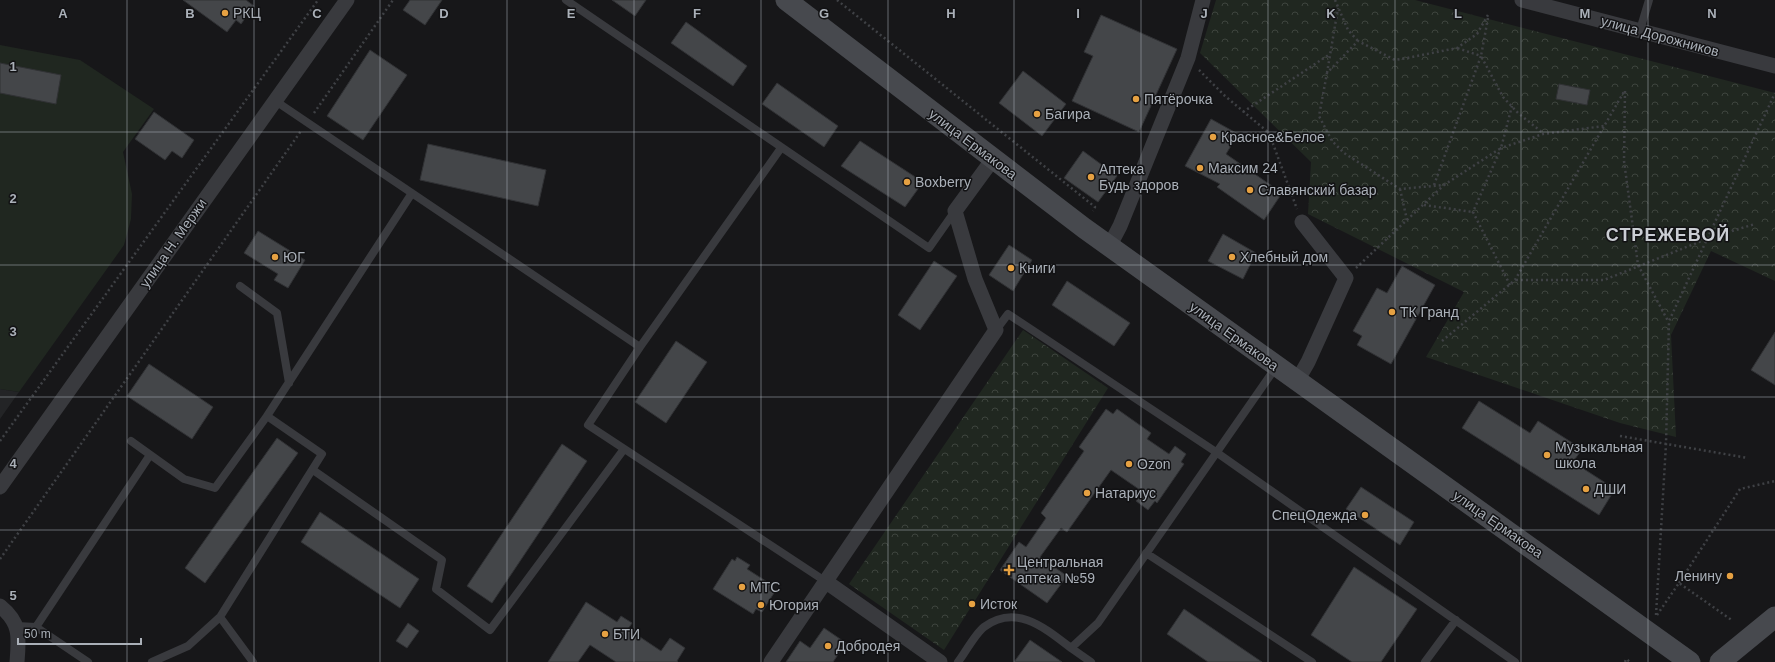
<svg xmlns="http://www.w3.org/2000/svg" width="1775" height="662" font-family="Helvetica,sans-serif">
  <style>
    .built { fill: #232426 }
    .park { fill: url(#park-crowns) }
    .garden { fill: #202720 }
    .building { fill: #444649; stroke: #313235 }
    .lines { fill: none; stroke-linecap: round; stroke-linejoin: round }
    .path { stroke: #3f4145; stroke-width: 2.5; stroke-dasharray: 2 3; stroke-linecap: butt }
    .lane { stroke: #393a3e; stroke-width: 8 }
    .street { stroke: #393a3e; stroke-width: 15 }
    .secondary { stroke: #47494e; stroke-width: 21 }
    .grid { fill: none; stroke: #aab0b8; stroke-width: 1; stroke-opacity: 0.55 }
    .poi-dot { fill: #e6a142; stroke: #121214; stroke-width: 1.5 }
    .labels { text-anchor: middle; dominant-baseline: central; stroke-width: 3; stroke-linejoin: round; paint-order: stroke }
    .poi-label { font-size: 14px; fill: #aab0b8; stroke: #121214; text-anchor: start }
    .street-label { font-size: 14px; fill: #aab0b8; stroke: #121214 }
    .district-label { font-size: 18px; font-weight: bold; letter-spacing: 1px; fill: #cbced4; stroke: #121214 }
    .grid-label { font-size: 13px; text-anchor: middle; font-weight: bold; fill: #aab0b8; stroke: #121214; stroke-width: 3; stroke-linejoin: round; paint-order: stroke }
  </style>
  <defs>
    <pattern id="park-crowns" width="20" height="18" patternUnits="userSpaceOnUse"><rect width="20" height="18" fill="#202720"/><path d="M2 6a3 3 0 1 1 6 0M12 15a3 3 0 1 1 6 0" fill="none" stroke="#3e443e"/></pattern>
  </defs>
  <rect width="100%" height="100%" fill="#171719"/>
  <path class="built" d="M0,389l19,3 -19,27z"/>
  <path class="park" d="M1216,0h199l360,93v188l-64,-30 -40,84 5,102 -56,-14 -194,-66 38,-65 -156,-78 3,-52 -111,-109z
    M1023,330l85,58 -164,262 -95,-66z"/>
  <path class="garden" d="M0,45l80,15 74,49 -31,43 9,42 -1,25 -7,26 -105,147 -19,-3z"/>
  <path class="building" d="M183,0h63l8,6 -13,18 -5,-4 -9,12z
    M410,0h32l-17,25 -22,-15z
    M612,0h34l-11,16z
    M1101,15l76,34 -38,83 -67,-31 21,-45 -9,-4z
    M686,22l61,44 -14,20 -62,-43z
    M370,50l37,25 -44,65 -36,-24z
    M0,63l61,12 -5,29 -56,-11z
    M1023,71l43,33 -24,32 -43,-33z
    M777,83l61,43 -14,21 -62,-43z
    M1559,84l31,6 -3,15 -31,-6z
    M154,112l40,28 -12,18 -10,-7 -7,9 -30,-21z
    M1211,119l27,15 -12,20 56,39 -18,27 -47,-33 3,-3 -35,-18z
    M860,141l63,41 -18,25 -64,-41z
    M428,144l118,26 -8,36 -118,-26z
    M1083,151l34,25 -19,26 -34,-24z
    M258,231l47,29 -17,28 -14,-8 4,-6 -34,-21z
    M1223,234l33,19 -13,26 -35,-18z
    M1009,245l23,15 -19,31 -24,-16z
    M934,261l23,15 -37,54 -22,-15z
    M1402,266l33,19 -44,79 -34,-19 5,-9 -9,-5 24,-43 10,5z
    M1067,281l63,42 -16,23 -62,-41z
    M1775,332v53l-24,-15z
    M676,341l31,21 -41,61 -31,-21z
    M149,364l64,43 -21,32 -65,-43z
    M1479,401l51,32 8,-12 44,28 -9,13 42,27 -16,26 -137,-87z
    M1106,409l7,5 4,-5 34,24 -4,6 22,15 6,-8 11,8 -5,8 3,2 -27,39 -2,-2 -7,9 -12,-9 7,-9 -32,-22 -44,62 -6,-4 -21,29 27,19 -20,27 -47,-33 19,-28 7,5 20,-29 -5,-5 43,-62 -5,-4z
    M277,438l21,15 -93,130 -20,-15z
    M562,444l25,17 -95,142 -25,-17z
    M1361,487l53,35 -14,23 -54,-36z
    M320,512l99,67 -19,29 -99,-66z
    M737,557l13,8 -3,4 25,16 -3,5 5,3 -12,19 -6,-3 -3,5 -40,-25 19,-30 3,2z
    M1354,567l63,42 -36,53h-29l-41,-27z
    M586,602l31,20 4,-6 11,7 -4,6 33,22 9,-13 15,10 -8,13 1,1h-62l-26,-17 -12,17h-30z
    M1184,609l78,53h-54l-41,-28z
    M408,623l11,8 -12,17 -11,-7z
    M824,628l22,15 -13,19h-47l14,-21 10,7z
    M1030,640l32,22h-48z"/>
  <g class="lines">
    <path class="path" d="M837,0l258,207 -2,4
      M1335,0l13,30 10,11
      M1488,15l-11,19 -20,14 -50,10 -12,2 -37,-19 -31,32 -8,43 13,25 12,12 56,36 44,-4 57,-37 11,-42
      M1488,18l-7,38 22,41 15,16 25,20
      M1199,70l26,26 44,37 28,76
      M1327,73l11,-65
      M1625,91l-1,70 14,104 30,56
      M1243,112l87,-58
      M314,113l79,-113
      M1434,185l47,-129 -24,-8
      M1400,189l7,31
      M1424,205l49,7
      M1356,268l88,-83
      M1516,280h88l105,-42 46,-14
      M1510,285l-37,-73 28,-64 42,-14 61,-8
      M1442,341l73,-61 110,-190
      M1620,436l128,22
      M0,441l318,-441
      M0,559l301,-428
      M1679,583l61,-94 35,-8
      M1656,615l10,-171 3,-123 106,-228
      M1657,615l22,-32 54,38
      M1625,662l1,-3 4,3"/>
    <path class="lane" d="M566,0l363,248 26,-37
      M1640,30l9,-30
      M274,100l366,247 141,-199
      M240,286l37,27 12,70
      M996,330l12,-16 208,138 299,210
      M640,347l-52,78 237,156
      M131,441l53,38 31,9 52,-72
      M313,470l129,90 -6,29 54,41 134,-181
      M1146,553l166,109
      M220,617l33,45
      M17,626l19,1 52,35
      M36,627l114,-172
      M1071,648l20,14
      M152,662l36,-16 32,-29 102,-163 -55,-38 145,-223
      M958,662c7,-9 17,-28 26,-35 32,-24 61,1 87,21l27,-25 178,-256
      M1425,662l31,-42"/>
    <path class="street" d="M1522,0l253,66
      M1110,245l10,-19 68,-168 15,-58
      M1297,381l11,-19 38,-84 -44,-56
      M0,487l347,-487
      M825,581l115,81
      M0,606c21,17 19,31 17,56
      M771,662l225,-332 -21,-51 -20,-68 38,-52"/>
    <path class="secondary" d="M786,0l298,228 606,434
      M1720,662l55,-45"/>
  </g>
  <path class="grid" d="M127,0v662M254,0v662M380,0v662M507,0v662M634,0v662M761,0v662M888,0v662M1014,0v662M1141,0v662M1268,0v662M1395,0v662M1521,0v662M1648,0v662M0,132h1775M0,265h1775M0,397h1775M0,530h1775"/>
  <g class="poi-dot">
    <circle cx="225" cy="13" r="4"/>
    <circle cx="1136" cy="99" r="4"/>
    <circle cx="1037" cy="114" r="4"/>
    <circle cx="1213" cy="137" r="4"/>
    <circle cx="1200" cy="168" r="4"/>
    <circle cx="1091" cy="177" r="4"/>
    <circle cx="907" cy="182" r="4"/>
    <circle cx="1250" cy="190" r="4"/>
    <circle cx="275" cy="257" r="4"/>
    <circle cx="1232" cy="257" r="4"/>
    <circle cx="1011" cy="268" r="4"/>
    <circle cx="1392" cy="312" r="4"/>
    <circle cx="1547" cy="455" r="4"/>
    <circle cx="1129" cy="464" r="4"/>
    <circle cx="1586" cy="489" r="4"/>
    <circle cx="1087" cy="493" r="4"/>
    <circle cx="1365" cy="515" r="4"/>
    <path d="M1007 564h4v4h4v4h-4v4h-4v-4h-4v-4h4z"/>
    <circle cx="1730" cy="576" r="4"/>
    <circle cx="742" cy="587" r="4"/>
    <circle cx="972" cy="604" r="4"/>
    <circle cx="761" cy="605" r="4"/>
    <circle cx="605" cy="634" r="4"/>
    <circle cx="828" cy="646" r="4"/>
  </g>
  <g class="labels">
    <g class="poi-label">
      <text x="233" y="13">РКЦ</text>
      <text x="1144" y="99">Пятёрочка</text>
      <text x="1045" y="114">Багира</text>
      <text x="1221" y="137">Красное&amp;Белое</text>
      <text x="1208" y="168">Максим 24</text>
      <text x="1099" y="169">Аптека<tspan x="1099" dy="16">Будь здоров</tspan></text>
      <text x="915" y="182">Boxberry</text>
      <text x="1258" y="190">Славянский базар</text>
      <text x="283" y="257">ЮГ</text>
      <text x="1240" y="257">Хлебный дом</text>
      <text x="1019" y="268">Книги</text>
      <text x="1400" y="312">ТК Гранд</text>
      <text x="1555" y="447">Музыкальная<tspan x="1555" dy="16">школа</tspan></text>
      <text x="1137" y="464">Ozon</text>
      <text x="1594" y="489">ДШИ</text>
      <text x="1095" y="493">Натариус</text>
      <text x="1357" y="515" text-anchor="end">СпецОдежда</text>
      <text x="1017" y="562">Центральная<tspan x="1017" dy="16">аптека №59</tspan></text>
      <text x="1722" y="576" text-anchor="end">Ленину</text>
      <text x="750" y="587">МТС</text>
      <text x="980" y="604">Исток</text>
      <text x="769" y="605">Югория</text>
      <text x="613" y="634">БТИ</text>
      <text x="836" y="646">Добродея</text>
    </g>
    <g class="street-label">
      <text transform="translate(1660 36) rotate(15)">улица Дорожников</text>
      <text transform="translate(973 144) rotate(37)">улица Ермакова</text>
      <text transform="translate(173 243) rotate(-55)">улица Н. Мержи</text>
      <text transform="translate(1234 336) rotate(36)">улица Ермакова</text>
      <text transform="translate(1498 524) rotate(35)">улица Ермакова</text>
    </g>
    <g class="district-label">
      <text x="1668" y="235">СТРЕЖЕВОЙ</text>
    </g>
  </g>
  <g class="grid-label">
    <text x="63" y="18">A</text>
    <text x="190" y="18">B</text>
    <text x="317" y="18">C</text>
    <text x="444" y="18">D</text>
    <text x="571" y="18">E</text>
    <text x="697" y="18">F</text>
    <text x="824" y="18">G</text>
    <text x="951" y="18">H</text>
    <text x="1078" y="18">I</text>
    <text x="1204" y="18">J</text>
    <text x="1331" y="18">K</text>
    <text x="1458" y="18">L</text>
    <text x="1585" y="18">M</text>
    <text x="1712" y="18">N</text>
    <text x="13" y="71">1</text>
    <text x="13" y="203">2</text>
    <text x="13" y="336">3</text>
    <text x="13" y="468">4</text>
    <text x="13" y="600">5</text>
  </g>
  <path d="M18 638v6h123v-6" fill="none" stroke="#aab0b8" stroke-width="2"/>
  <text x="24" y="638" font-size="12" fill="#aab0b8" stroke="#121214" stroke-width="3" paint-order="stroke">50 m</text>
</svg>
